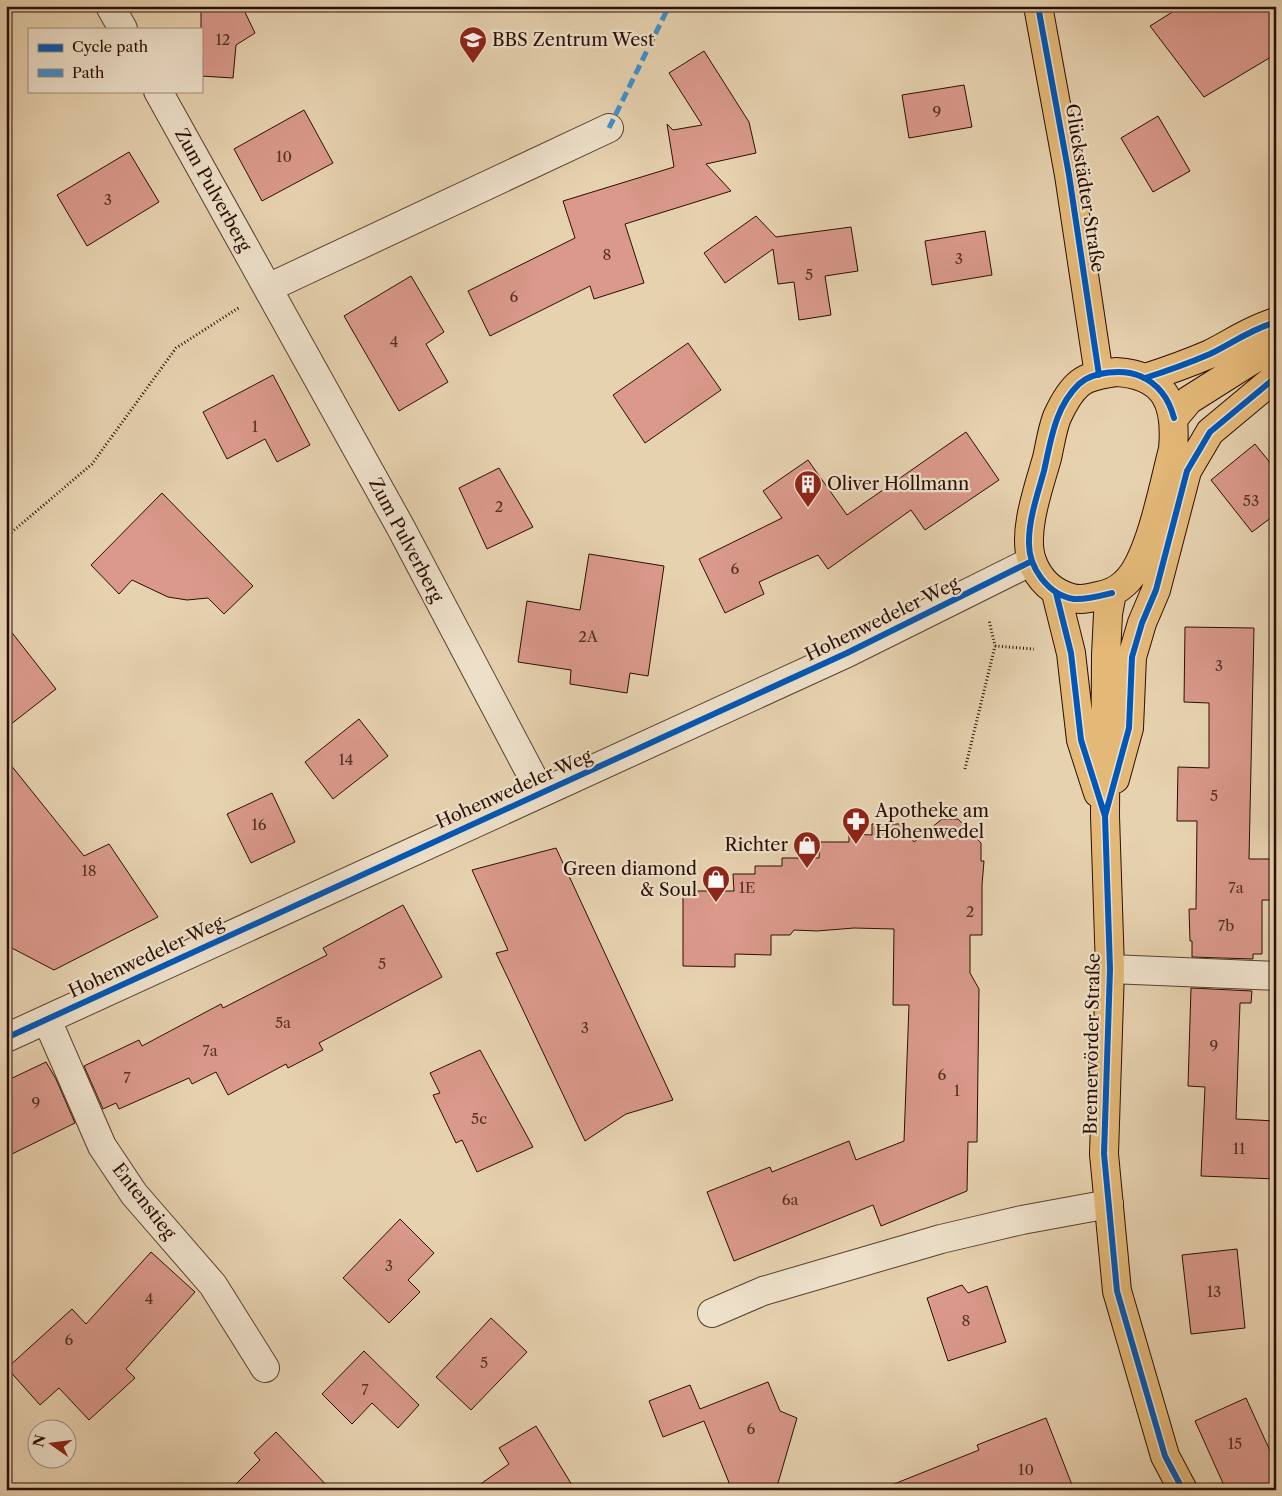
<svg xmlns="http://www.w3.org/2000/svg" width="1282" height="1496" font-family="'Libre Caslon Text',serif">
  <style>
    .building { fill: #da998b; stroke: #2a0e03 }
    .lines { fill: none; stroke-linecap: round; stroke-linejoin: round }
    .minor-casing { stroke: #593f2e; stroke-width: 30 }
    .major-casing { stroke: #2a0e03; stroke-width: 30 }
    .path { stroke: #2a0e03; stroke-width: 3; stroke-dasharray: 1 2.5; stroke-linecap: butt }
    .minor { stroke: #efe2cc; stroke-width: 28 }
    .major { stroke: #e4b978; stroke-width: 28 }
    .quiet { stroke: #3c92d1; stroke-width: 5; stroke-dasharray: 10 5; stroke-linecap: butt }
    .cycleway-casing { stroke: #efe2cc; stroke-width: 9 }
    .cycleway { stroke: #0057b8; stroke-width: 6 }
    .labels { text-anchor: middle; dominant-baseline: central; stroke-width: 4.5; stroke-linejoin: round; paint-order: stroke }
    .number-label { font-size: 15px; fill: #563125 }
    .poi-label { font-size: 18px; fill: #2a0e03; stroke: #efe2cc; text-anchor: start }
    .street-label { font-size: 18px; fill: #2a0e03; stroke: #efe2cc }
  </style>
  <rect width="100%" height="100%" fill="#e7d2b0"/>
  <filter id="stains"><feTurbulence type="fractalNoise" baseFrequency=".004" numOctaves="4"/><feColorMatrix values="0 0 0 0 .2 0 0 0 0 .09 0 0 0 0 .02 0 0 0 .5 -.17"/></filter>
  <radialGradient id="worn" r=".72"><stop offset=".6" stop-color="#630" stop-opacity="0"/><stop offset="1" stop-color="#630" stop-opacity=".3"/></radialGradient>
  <path class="building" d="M201,6h41l13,27 -19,12 -3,33 -32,-2z
    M1182,6h94v48l-72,43 -54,-71z
    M704,51l45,71 7,31 -50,11 25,27 -106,33 19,59 -50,16 -4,-13 -100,50 -22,-45 107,-53 -12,-37 111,-34 -7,-43 6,6 29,-5 -33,-52z
    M964,85l8,42 -63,11 -7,-43z
    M304,110l29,53 -71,38 -28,-52z
    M1158,116l32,55 -37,21 -32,-54z
    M129,152l30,50 -72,44 -30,-51z
    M756,216l20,21 75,-10 7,44 -33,5 6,39 -32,5 -5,-38 -16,2 -5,-35 -48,34 -21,-30z
    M985,231l7,44 -60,10 -7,-44z
    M411,276l33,56 -18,12 22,38 -49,29 -55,-95z
    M688,343l33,47 -76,53 -32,-48z
    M273,375l37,70 -33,17 -12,-23 -38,20 -24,-47z
    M966,432l33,48 -74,50 -14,-20 -83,59 -10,-14 -59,27 5,12 -39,19 -26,-54 83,-41 -19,-27 45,-31 39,55z
    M1255,444l21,26v44l-24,18 -41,-52z
    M499,468l34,59 -46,22 -28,-61z
    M162,493l91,93 -29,28 -16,-16 -21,2 -19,-3 -36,-17 -13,14 -28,-29z
    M589,554l75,12 -16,110 -18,-3 -3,20 -57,-9 1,-14 -53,-8 9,-61 53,9z
    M6,625l50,64 -50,39z
    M1185,627l69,1 -5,231h27v41h-14v54h-9v5l-61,-2v-16h-2l-1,-32h7l1,-88h-20l1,-54 31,1v-65l-25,-1z
    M359,719l29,37 -55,43 -28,-37z
    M6,759l78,97 25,-12 49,73 -104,53 -48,-25z
    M272,793l23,49 -44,21 -24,-49z
    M942,819h16l23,24v18h3l-2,24v50h-12v38l9,16 -2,153h-9l-1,49 -86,35 -8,-21 -139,56 -27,-69 63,-25 2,5 77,-31 7,19 48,-19 5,-136h-16l1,-76 -40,-1 -37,3 -23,-1 -4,5h-19v20l-36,-1v13l-52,-1v-75h51l-1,-17h22v-8h27v-8h37l1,-16h29v-8l23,1v-11h28l14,18z
    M556,848l117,252 -47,14 -41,27 -89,-188 12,-3 -36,-80z
    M403,905l39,72 -123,66 4,7 -35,18 -2,-4 -58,31 -12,-23 -24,12 -3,-6 -70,31 -3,-6 -13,6 -19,-43 55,-26 3,6 79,-42 2,4 104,-53 -4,-7z
    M1191,988l61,3 -1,12h-11l-4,116 40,2v58l-75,-3 4,-89 -17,-1z
    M480,1050l53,97 -56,25 -15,-32 -6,3 -23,-48 7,-2 -10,-20z
    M46,1062l10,17 19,44 -69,34v-76z
    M400,1219l34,34 -26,27 12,12 -31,31 -46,-45z
    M1237,1249l8,79 -54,6 -9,-79z
    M151,1252l44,40 -69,77 9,9 -46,42 -30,-32 -19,17 -33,-37 65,-59 14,15z
    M962,1285l6,8 19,-7 19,56 -58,19 -21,-63z
    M491,1318l36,34 -56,58 -35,-33z
    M364,1351l55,54 -21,23 -26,-25 -20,21 -30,-30z
    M768,1382l12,29 17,7 -21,72h-44l-28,-69 -41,16 -14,-36 41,-16 10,24z
    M1246,1398l30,66v26h-50l-31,-69z
    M1046,1418l28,72h-190v-2l95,-38 -2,-5z
    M536,1426l39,64h-103l37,-26 -10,-16z
    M276,1432l55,58h-101l30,-30 -6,-7z"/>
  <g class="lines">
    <g class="minor-casing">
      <path id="minor" d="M110,6l13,23
        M158,91l243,437 140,265
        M268,288l341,-160
        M1110,969l166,7
        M47,1020l55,126 32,48 79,91 52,83
        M6,1038l841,-385 185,-92
        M712,1313l51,-22 178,-52 81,-19 87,-16"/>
    </g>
    <g class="major-casing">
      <path id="major" d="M1038,6l31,169 30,200
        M1116,372c50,3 61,32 57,77 -9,34 -23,112 -48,134 -8,8 -16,11 -27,13 -7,2 -18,4 -26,2 -19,-5 -33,-18 -40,-37 -10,-29 7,-74 15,-103 3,-13 5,-28 10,-41 5,-11 13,-26 23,-34 10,-8 24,-9 36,-11z
        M1145,378c22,-7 44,-15 65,-24 22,-11 42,-25 66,-32
        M1174,418l15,-18 87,-55
        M1056,593l15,60 10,87 17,53
        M1112,593l-4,21 -2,41 -1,161 5,153 -6,185 13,137 48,165 18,34
        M1115,779l14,-51 3,-71 10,-34 14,-33 31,-119 23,-39 66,-55"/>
    </g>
    <path class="path" d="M6,537l86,-73 84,-116 64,-41
      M995,646l39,3
      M965,769l30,-123 -6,-26"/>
    <use href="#minor" class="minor"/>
    <use href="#major" class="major"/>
    <path class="quiet" d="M609,128l60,-122"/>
    <g class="cycleway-casing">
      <path id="cycleway" d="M1038,6l31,169 30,200
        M1145,378c22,-7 44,-15 65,-24 22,-11 42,-25 66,-32
        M1056,593l15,60 10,87 24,76 5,153 -6,185 13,137 48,165 18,34
        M1112,593c-12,3 -26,7 -38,6 -26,-4 -46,-32 -45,-58 0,-23 9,-48 15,-70 7,-31 11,-64 35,-87 14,-13 45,-15 61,-8 19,8 29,23 34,42
        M1105,816l24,-88 3,-71 10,-34 14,-33 31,-119 23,-39 66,-55
        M6,1038l841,-385 185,-92"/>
    </g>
    <use href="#cycleway" class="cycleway"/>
  </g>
  <defs>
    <g id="school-pin" transform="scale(1.4375)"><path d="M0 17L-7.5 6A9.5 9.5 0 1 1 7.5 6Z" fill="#8f2418" stroke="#efe2cc"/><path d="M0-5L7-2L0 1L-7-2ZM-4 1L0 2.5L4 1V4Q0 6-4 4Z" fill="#fff"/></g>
    <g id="building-pin" transform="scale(1.4375)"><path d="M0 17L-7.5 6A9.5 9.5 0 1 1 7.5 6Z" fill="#8f2418" stroke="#efe2cc"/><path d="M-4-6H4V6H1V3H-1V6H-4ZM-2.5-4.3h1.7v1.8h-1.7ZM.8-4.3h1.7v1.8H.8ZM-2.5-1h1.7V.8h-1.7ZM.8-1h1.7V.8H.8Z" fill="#fff"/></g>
    <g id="pharmacy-pin" transform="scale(1.4375)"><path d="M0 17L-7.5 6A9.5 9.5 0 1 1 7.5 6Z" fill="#8f2418" stroke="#efe2cc"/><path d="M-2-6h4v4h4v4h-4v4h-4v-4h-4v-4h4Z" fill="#fff"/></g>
    <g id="shop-pin" transform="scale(1.4375)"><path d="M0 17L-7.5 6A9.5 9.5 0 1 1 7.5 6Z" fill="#8f2418" stroke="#efe2cc"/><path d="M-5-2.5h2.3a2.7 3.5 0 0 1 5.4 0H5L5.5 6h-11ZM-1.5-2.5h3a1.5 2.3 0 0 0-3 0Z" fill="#fff"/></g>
  </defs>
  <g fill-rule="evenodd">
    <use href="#school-pin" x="473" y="40"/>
    <use href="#building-pin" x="808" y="484"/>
    <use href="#pharmacy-pin" x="856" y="821"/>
    <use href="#shop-pin" x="807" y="845"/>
    <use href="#shop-pin" x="716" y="879"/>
  </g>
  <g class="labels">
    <g class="number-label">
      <text x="223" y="39">12</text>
      <text x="937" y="111">9</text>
      <text x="284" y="156">10</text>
      <text x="108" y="199">3</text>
      <text x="607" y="254">8</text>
      <text x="959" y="258">3</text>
      <text x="809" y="274">5</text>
      <text x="514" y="296">6</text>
      <text x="394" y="341">4</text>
      <text x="255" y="426">1</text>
      <text x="1251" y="500">53</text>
      <text x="499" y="506">2</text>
      <text x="735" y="568">6</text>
      <text x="588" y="636">2A</text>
      <text x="1219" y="665">3</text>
      <text x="346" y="759">14</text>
      <text x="1214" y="795">5</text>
      <text x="259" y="824">16</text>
      <text x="89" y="870">18</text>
      <text x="747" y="887">1E</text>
      <text x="1236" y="887">7a</text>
      <text x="970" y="911">2</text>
      <text x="1226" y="925">7b</text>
      <text x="382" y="963">5</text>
      <text x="283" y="1022">5a</text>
      <text x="585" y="1027">3</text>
      <text x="1214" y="1045">9</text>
      <text x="210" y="1050">7a</text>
      <text x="942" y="1074">6</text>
      <text x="127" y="1077">7</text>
      <text x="957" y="1090">1</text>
      <text x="36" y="1102">9</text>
      <text x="479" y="1118">5c</text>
      <text x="1239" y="1148">11</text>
      <text x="790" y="1199">6a</text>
      <text x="389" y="1265">3</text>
      <text x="1214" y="1291">13</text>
      <text x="149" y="1298">4</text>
      <text x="966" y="1320">8</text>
      <text x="69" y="1339">6</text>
      <text x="484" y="1362">5</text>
      <text x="365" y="1389">7</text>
      <text x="751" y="1428">6</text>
      <text x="1235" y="1443">15</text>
      <text x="1026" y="1469">10</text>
    </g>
    <g class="poi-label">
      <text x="492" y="40">BBS Zentrum West</text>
      <text x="827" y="484">Oliver Hollmann</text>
      <text x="875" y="811">Apotheke am<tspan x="875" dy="21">Hohenwedel</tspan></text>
      <text x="788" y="845" text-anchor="end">Richter</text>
      <text x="697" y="869" text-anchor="end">Green diamond<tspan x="697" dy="21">&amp; Soul</tspan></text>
    </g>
    <g class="street-label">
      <text transform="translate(1085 188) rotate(81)">Glückstädter Straße</text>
      <text transform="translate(213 190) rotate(61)">Zum Pulverberg</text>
      <text transform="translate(406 540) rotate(62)">Zum Pulverberg</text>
      <text transform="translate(882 619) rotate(-26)">Hohenwedeler Weg</text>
      <text transform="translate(514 789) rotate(-24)">Hohenwedeler Weg</text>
      <text transform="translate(146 957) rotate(-25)">Hohenwedeler Weg</text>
      <text transform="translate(1092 1044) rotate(-89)">Bremervörder Straße</text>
      <text transform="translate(144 1201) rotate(52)">Entenstieg</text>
    </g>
  </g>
  <rect width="1282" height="1496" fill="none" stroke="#e7d2b0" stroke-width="25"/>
  <rect x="8" y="8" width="1267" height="1481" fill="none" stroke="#2a0e03" stroke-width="2.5"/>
  <rect x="12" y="12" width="1257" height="1471" fill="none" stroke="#2a0e03"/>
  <rect x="28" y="28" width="175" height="65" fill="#efe2cc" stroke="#a08d7c"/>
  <rect x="38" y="44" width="25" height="8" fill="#0057b8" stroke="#a08d7c"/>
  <text x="72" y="52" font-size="15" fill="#2a0e03">Cycle path</text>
  <rect x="38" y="69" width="25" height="8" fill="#3c92d1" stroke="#a08d7c"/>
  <text x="72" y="78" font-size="15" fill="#2a0e03">Path</text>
  <g transform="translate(52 1444) rotate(284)"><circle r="24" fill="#efe2cc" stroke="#a08d7c"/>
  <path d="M0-4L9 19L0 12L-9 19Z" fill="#8f2418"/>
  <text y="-8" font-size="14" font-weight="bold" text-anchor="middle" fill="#2a0e03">N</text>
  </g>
  <rect width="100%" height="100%" filter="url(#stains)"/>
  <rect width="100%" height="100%" fill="url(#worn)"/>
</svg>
